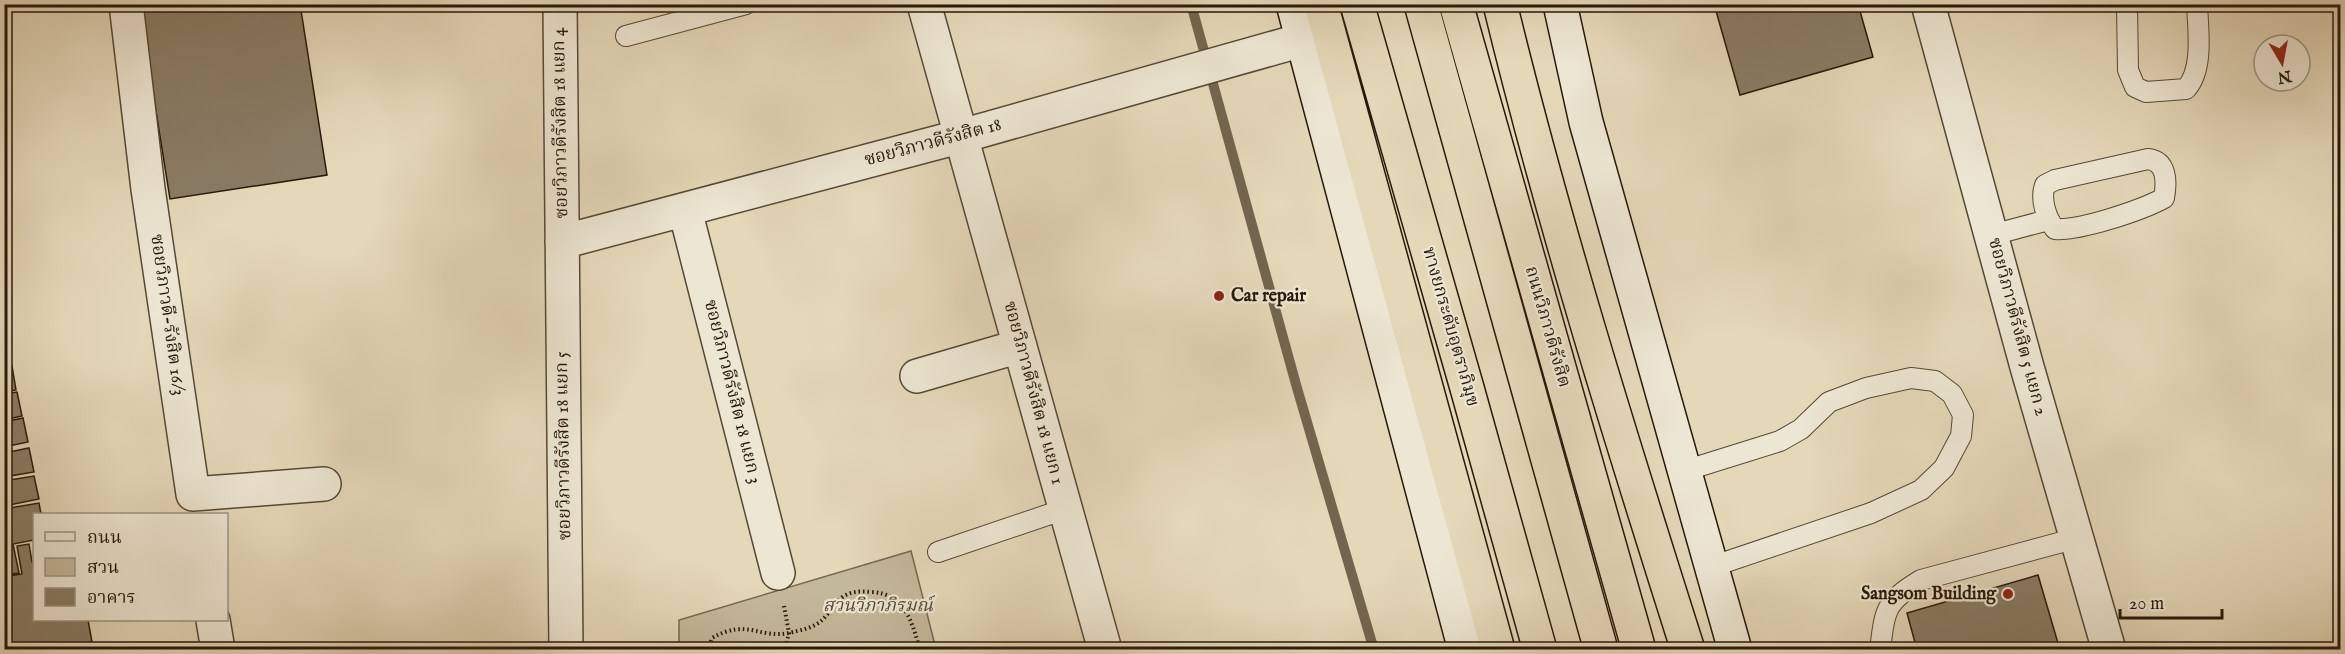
<svg xmlns="http://www.w3.org/2000/svg" width="2345" height="654" font-family="'IM FELL English','Noto Serif Thai',serif">
  <style>
    .green { fill: #c4b89b; stroke: #766852; stroke-width: 1.5 }
    .lines { fill: none; stroke-linecap: round; stroke-linejoin: round }
    .stream { stroke: #72654f; stroke-width: 10 }
    .building { fill: #897c65; stroke: #271909; stroke-width: 1.5 }
    .service-casing { stroke: #564935; stroke-width: 22 }
    .minor-casing { stroke: #564935; stroke-width: 36 }
    .secondary-casing { stroke: #271909; stroke-width: 36 }
    .trunk-casing { stroke: #271909; stroke-width: 36 }
    .motorway-casing { stroke: #271909; stroke-width: 36 }
    .path { stroke: #271909; stroke-width: 4; stroke-dasharray: 1.5 3; stroke-linecap: butt }
    .service { stroke: #ede6d2; stroke-width: 20 }
    .minor { stroke: #ede6d2; stroke-width: 33 }
    .secondary { stroke: #ede6d2; stroke-width: 33 }
    .trunk { stroke: #e4d8b9; stroke-width: 33 }
    .motorway { stroke: #e4d8b9; stroke-width: 33 }
    .poi-dot { fill: #8f2418; stroke: #ede6d2; stroke-width: 2 }
    .labels { text-anchor: middle; dominant-baseline: central; stroke-width: 4.5; stroke-linejoin: round; paint-order: stroke }
    .street-label { font-size: 18px; fill: #271909; stroke: #ede6d2 }
    .poi-label { font-size: 18px; font-weight: bold; fill: #271909; stroke: #ede6d2; text-anchor: start }
    .park-label { font-size: 18px; font-style: italic; fill: #564935; stroke: #ede6d2 }
  </style>
  <rect width="100%" height="100%" fill="#e4d8b9"/>
  <filter id="stains"><feTurbulence type="fractalNoise" baseFrequency=".00333" numOctaves="4"/><feColorMatrix values="0 0 0 0 .2 0 0 0 0 .09 0 0 0 0 .02 0 0 0 .5 -.17"/></filter>
  <radialGradient id="worn" r=".72"><stop offset=".6" stop-color="#630" stop-opacity="0"/><stop offset="1" stop-color="#630" stop-opacity=".3"/></radialGradient>
  <path class="green" d="M911,551l25,98h-257v-29z"/>
  <g class="lines">
    <path class="stream" d="M1191,4l106,384 77,262"/>
  </g>
  <path class="building" d="M139,4h161l27,171 -157,24z
    M1714,4h144l15,53 -133,38z
    M4,338h2l5,24 -7,1z
    M12,366l4,24 -12,2v-25z
    M17,392l5,24 -18,4v-26z
    M23,418l5,24 -24,5v-25z
    M29,448l5,24 -30,5v-24z
    M34,476l5,23 -35,7v-25z
    M39,503l2,11h-7v26l-21,4 6,29 -15,2v-66z
    M29,544l3,18h2v58h54l4,22 -42,8h-39l-7,-38v-35l18,-3 -5,-28z
    M2038,575l22,75h-143l-10,-37z"/>
  <g class="lines">
    <g class="service-casing">
      <path id="service" d="M2127,4l1,66 7,17 11,5 40,-3c18,-20 12,-59 11,-85
        M626,36l120,-32
        M2148,159c19,2 19,23 16,39 -22,12 -84,33 -109,31 -9,-11 -15,-30 -10,-44l10,-5z
        M1992,235l56,-15
        M1684,471l96,-30 21,-12 28,-27 37,-14 45,-10 24,3 17,13 11,21 -2,21 -17,32 -23,22 -50,23 -160,54
        M938,552l127,-43
        M1880,650c5,-41 5,-48 41,-70l156,-42"/>
    </g>
    <g class="minor-casing">
      <path id="minor" d="M126,4l22,185 45,305 131,-10
        M560,4l6,646
        M924,4l181,646
        M1928,4l99,363 82,283
        M685,210l93,363
        M562,242l400,-106 340,-96
        M917,376l103,-30
        M213,620l5,30"/>
    </g>
    <g class="secondary-casing">
      <path id="secondary" d="M1293,4l172,646
        M1560,4l26,118 149,528"/>
    </g>
    <g class="trunk-casing">
      <path id="trunk" d="M1456,4l183,646"/>
    </g>
    <g class="motorway-casing">
      <path id="motorway" d="M1321,4l177,646
        M1357,4l110,384 73,262
        M1421,4l180,646
        M1500,4c53,218 120,432 188,646"/>
    </g>
    <path class="path" d="M784,606l5,27 -4,17
      M708,650l4,-12c37,-21 48,3 81,-6 9,-2 22,-5 29,-12 8,-7 13,-18 22,-24 9,-5 17,-5 27,-4 34,1 41,30 49,58"/>
    <use href="#service" class="service"/>
    <use href="#minor" class="minor"/>
    <use href="#secondary" class="secondary"/>
    <use href="#trunk" class="trunk"/>
    <use href="#motorway" class="motorway"/>
  </g>
  <g class="poi-dot">
    <circle cx="1219" cy="296" r="6"/>
    <circle cx="2008" cy="594" r="6"/>
  </g>
  <g class="labels">
    <g class="street-label">
      <text transform="translate(561 123) rotate(-91)">ซอยวิภาวดีรังสิต 18 แยก 4</text>
      <text transform="translate(933 143) rotate(-15)">ซอยวิภาวดีรังสิต 18</text>
      <text transform="translate(167 315) rotate(82)">ซอยวิภาวดี-รังสิต 16/3</text>
      <text transform="translate(1450 327) rotate(74)">ทางยกระดับอุตราภิมุข</text>
      <text transform="translate(1547 327) rotate(74)">ถนนวิภาวดีรังสิต</text>
      <text transform="translate(2017 327) rotate(75)">ซอยวิภาวดีรังสิต 5 แยก 2</text>
      <text transform="translate(732 392) rotate(76)">ซอยวิภาวดีรังสิต 18 แยก 3</text>
      <text transform="translate(1033 393) rotate(75)">ซอยวิภาวดีรังสิต 18 แยก 1</text>
      <text transform="translate(564 446) rotate(-91)">ซอยวิภาวดีรังสิต 18 แยก 5</text>
    </g>
    <g class="poi-label">
      <text x="1231" y="296">Car repair</text>
      <text x="1996" y="594" text-anchor="end">Sangsom Building</text>
    </g>
    <g class="park-label">
      <text x="878" y="606">สวนวิภาภิรมณ์</text>
    </g>
  </g>
  <rect width="2345" height="654" fill="none" stroke="#e4d8b9" stroke-width="24"/>
  <rect x="6" y="6" width="2333" height="642" fill="none" stroke="#271909" stroke-width="3"/>
  <rect x="12" y="12" width="2321" height="630" fill="none" stroke="#271909" stroke-width="1.5"/>
  <rect x="33" y="513" width="195" height="108" fill="#ede6d2" stroke="#9e9482" stroke-width="1.5"/>
  <rect x="45" y="532" width="30" height="9" fill="#ede6d2" stroke="#9e9482" stroke-width="1.5"/>
  <text x="87" y="543" font-size="18" fill="#271909">ถนน</text>
  <rect x="45" y="558" width="30" height="18" fill="#c4b89b" stroke="#9e9482" stroke-width="1.5"/>
  <text x="87" y="573" font-size="18" fill="#271909">สวน</text>
  <rect x="45" y="588" width="30" height="18" fill="#897c65" stroke="#9e9482" stroke-width="1.5"/>
  <text x="87" y="603" font-size="18" fill="#271909">อาคาร</text>
  <g transform="translate(2282 63) rotate(170)"><circle r="28" fill="#ede6d2" stroke="#9e9482" stroke-width="1.5"/>
  <path d="M0-4.5L10 22L0 15L-10 22Z" fill="#8f2418"/>
  <text y="-9" font-size="16" font-weight="bold" text-anchor="middle" fill="#271909">N</text>
  </g>
  <path d="M2120 609v9h102v-9" fill="none" stroke="#271909" stroke-width="3"/>
  <text x="2129" y="609" font-size="18" fill="#271909" stroke="#ede6d2" stroke-width="4.5" paint-order="stroke">20 m</text>
  <rect width="100%" height="100%" filter="url(#stains)"/>
  <rect width="100%" height="100%" fill="url(#worn)"/>
</svg>
